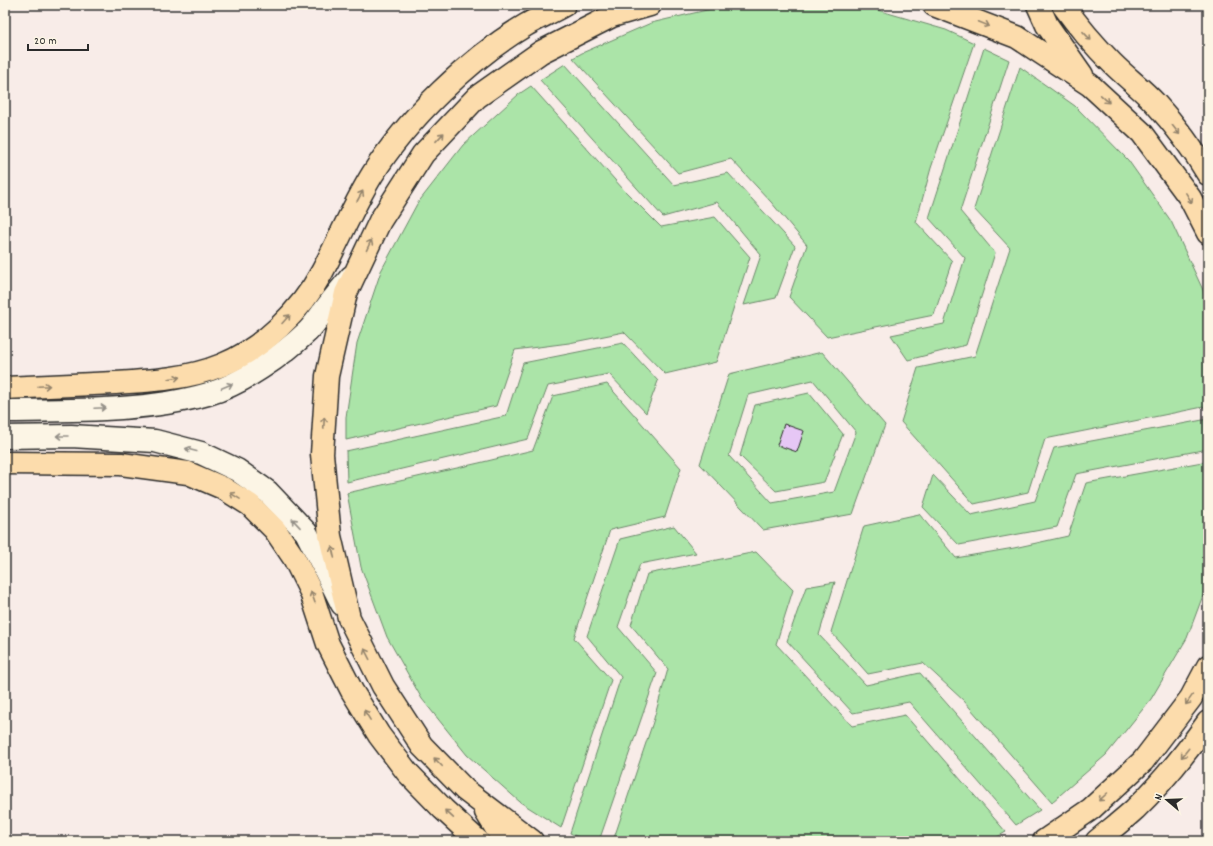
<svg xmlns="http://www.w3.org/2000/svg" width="1213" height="846" font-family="Dekko,sans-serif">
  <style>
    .green { fill: #abe4a8; stroke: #6b886a; fill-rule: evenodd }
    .building { fill: #e6c7f5; stroke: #2b2b2b }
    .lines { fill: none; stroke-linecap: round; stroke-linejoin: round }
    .secondary-casing { stroke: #2b2b2b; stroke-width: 25 }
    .highway-casing { stroke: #2b2b2b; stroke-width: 25 }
    .secondary { stroke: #fcf5e5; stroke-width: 22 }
    .highway { stroke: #fcdcac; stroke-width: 22 }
    .oneway { stroke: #94846c }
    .oneway2 { stroke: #949088 }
  </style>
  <rect width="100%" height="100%" fill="#f8ece8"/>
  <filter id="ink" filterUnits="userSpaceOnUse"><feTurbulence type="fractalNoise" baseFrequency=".025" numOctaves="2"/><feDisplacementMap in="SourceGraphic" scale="8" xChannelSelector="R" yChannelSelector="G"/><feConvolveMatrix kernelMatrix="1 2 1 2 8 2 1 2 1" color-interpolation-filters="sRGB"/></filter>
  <g filter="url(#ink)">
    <path class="green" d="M740,5h93l41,4 72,21 28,13 -43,125 -15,54 36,39 -18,54 -107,22 -38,-40 18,-52 -36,-43 -40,-43 -53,14 -105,-115 9,-5 69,-30 73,-17z
      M984,48l25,12 -49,151 35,42 -29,92 -58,15 -17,-25 53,-11 21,-66 -36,-40z
      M565,64l109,121 54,-12 67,73 -19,52 -32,7 17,-50 -44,-53 -54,15 -123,-137z
      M1020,67l55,39 53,54 43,61 32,69 5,18v98l-163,33 -17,53 -54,12 -73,-82 17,-54 57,-12 35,-108 -36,-39z
      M531,86l92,103 38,38 54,-10 35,40 -34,105 -51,12 -41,-42 -55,11 -54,7 -19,56 -150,34v-23l11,-74 24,-72 36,-67 46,-59 56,-51z
      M623,343l35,38 -12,32 -37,-39 -61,12 -20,53 -181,43 -1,-31 160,-35 17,-53z
      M822,352l63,73 -32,89 -90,16 -63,-66 29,-90zM813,380l43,52 -22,60 -62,11 -43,-47 19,-61z
      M607,384l74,84 -16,49 -55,13 -36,108 37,42 -50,148 -41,-26 -53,-47 -45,-56 -35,-62 -26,-70 -14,-74 132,-30 54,-13 20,-54z
      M809,393l34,41 -19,48 -48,9 -36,-35 15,-51z
      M1208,419v30l-132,25 -19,53 -98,18 -36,-38 10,-32 38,40 64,-14 19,-53z
      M1208,461v121l-21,56 -36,61 -45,56 -54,47 -88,-101 -41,-38 -55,11 -37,-42 33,-106 55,-12 37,44 58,-10 54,-12 18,-53z
      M674,526l22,27 -56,11 -22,63 39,46 -58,168h-13l-16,-8 51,-156 -34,-41 33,-97z
      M756,552l37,38 -17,54 76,82 53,-11 101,117 -16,9h-377l40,-119 15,-53 -37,-44 16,-51z
      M835,582l-16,53 47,50 54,-12 120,137 -24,15 -107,-123 -56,11 -66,-72 19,-54z"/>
    <path class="building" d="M784,424l20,7 -7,21 -20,-7z"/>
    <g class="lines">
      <g class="secondary-casing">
        <path id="secondary" d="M5,411c64,-1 141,1 203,-17 34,-10 74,-38 100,-63 5,-5 10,-12 15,-19 9,-12 19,-24 28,-35
          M5,437l66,-1 84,5 46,12 36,17 31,22 38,40 36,72"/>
      </g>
      <g class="highway-casing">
        <path id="highway" d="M934,5l83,32 73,48 52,48 48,65 18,35
          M1038,5l9,20 35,50
          M1063,5c15,21 31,40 49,58 14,14 30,26 43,40 20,22 38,46 53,71
          M5,388c37,-2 73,-3 110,-5 36,-2 73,-4 107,-18 41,-17 79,-54 100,-93 17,-32 31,-66 50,-97 34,-55 98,-117 154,-150 12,-7 26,-13 38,-20
          M5,463l116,1 67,9 35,15 27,17 25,25 19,28 17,34 17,52 24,47 27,44 28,37 36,37 35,32
          M486,812l18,29
          M532,841l-67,-51 -43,-44 -39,-60 -34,-68 -19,-82 -8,-82 5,-78 19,-83 34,-72 43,-67 54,-57 64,-45 71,-36 38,-11
          M1044,841l47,-32 52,-48 48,-63 17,-32
          M1097,841c13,-11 26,-21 38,-32 27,-26 51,-56 73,-87"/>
      </g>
      <use href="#secondary" class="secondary"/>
      <use href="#highway" class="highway"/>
    </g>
    <defs><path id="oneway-shaft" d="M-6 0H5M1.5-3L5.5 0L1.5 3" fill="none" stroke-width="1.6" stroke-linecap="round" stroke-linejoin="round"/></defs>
    <g class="oneway">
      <use href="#oneway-shaft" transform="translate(984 24) rotate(22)"/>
      <use href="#oneway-shaft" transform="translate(1087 36) rotate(47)"/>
      <use href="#oneway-shaft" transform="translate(1105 99) rotate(43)"/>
      <use href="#oneway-shaft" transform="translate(1176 130) rotate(52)"/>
      <use href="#oneway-shaft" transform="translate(440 137) rotate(-47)"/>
      <use href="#oneway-shaft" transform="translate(360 196) rotate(-61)"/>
      <use href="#oneway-shaft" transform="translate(1189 198) rotate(58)"/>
      <use href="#oneway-shaft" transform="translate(369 245) rotate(-65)"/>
      <use href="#oneway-shaft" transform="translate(286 319) rotate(-48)"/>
      <use href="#oneway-shaft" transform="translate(174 378) rotate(-8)"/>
      <use href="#oneway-shaft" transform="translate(44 386) rotate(-3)"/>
      <use href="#oneway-shaft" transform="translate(324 423) rotate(-87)"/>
      <use href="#oneway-shaft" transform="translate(235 496) rotate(-148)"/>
      <use href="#oneway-shaft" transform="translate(333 552) rotate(-103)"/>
      <use href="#oneway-shaft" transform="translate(313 597) rotate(-109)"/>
      <use href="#oneway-shaft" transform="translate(367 654) rotate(-117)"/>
      <use href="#oneway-shaft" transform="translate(1189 700) rotate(125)"/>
      <use href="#oneway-shaft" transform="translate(367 715) rotate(-122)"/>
      <use href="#oneway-shaft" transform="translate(1185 753) rotate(129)"/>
      <use href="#oneway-shaft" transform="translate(438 762) rotate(-134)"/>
      <use href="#oneway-shaft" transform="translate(1103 797) rotate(138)"/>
      <use href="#oneway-shaft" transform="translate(449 814) rotate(-137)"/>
    </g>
    <g class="oneway2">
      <use href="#oneway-shaft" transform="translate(227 386) rotate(-23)"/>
      <use href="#oneway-shaft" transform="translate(100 408) rotate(-3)"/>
      <use href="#oneway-shaft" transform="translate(62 436) rotate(180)"/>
      <use href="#oneway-shaft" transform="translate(191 450) rotate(-165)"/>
      <use href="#oneway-shaft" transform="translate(296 523) rotate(-133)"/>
    </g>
  </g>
  <rect width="1213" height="846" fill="none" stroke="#fcf5e5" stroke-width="20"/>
  <rect x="10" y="10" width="1193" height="826" fill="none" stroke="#2b2b2b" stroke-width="1.5" filter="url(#ink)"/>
  <g transform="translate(1167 800) rotate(289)" stroke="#fcf5e5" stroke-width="3" paint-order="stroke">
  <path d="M0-3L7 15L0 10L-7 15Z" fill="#2b2b2b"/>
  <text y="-6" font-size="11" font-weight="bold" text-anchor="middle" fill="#2b2b2b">N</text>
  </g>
  <path d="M28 44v6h60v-6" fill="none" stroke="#2b2b2b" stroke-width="2"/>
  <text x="34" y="44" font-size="12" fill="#2b2b2b" stroke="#fcf5e5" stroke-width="3" paint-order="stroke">20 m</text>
</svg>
